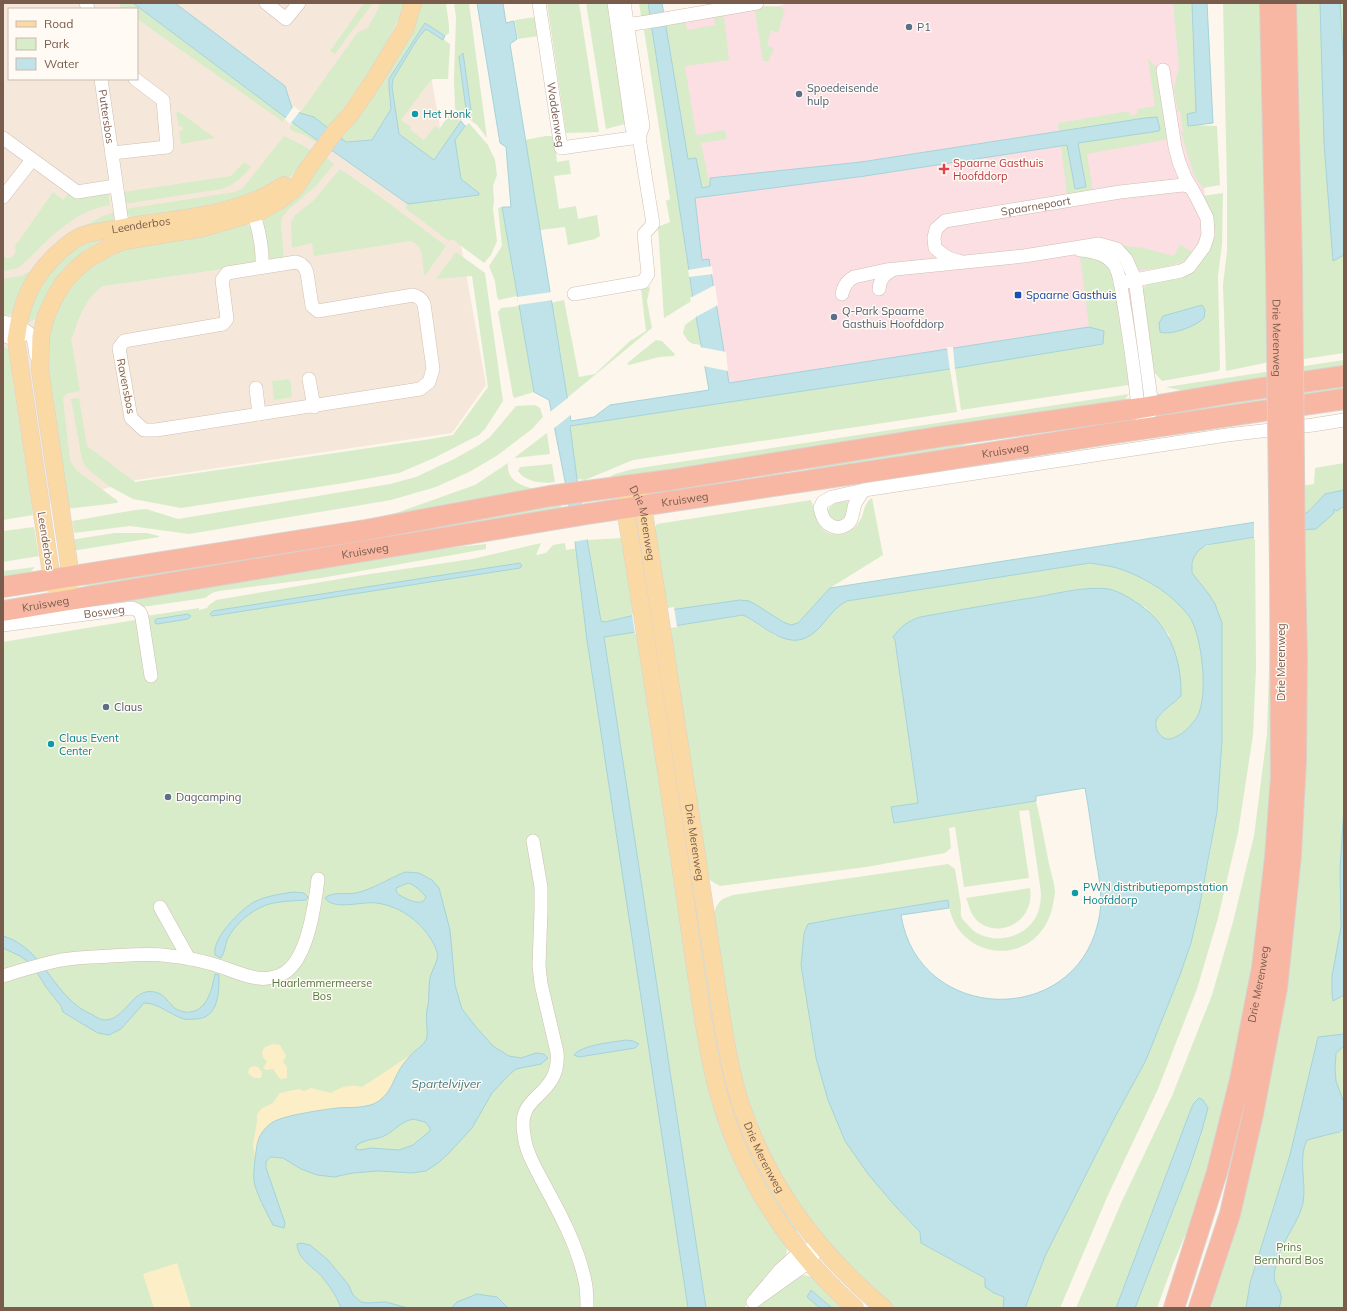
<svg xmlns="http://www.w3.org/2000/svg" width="1347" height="1311" font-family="Mulish,sans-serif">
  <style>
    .residential { fill: #f5e8da; fill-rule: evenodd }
    .medical { fill: #fbdfe3 }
    .green { fill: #d8ecc9; fill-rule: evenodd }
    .sand { fill: #fcefc7 }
    .water { fill: #bfe3e8; stroke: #a5d3da; fill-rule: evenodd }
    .pier { fill: #fdf6ec }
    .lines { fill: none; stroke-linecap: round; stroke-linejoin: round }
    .minor-casing { stroke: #d1beb0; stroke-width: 14 }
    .major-casing { stroke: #dad1cd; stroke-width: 18 }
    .highway-casing { stroke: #dad1cd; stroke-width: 22 }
    .minor { stroke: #fff; stroke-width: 13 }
    .major { stroke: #fbd9a5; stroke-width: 17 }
    .highway { stroke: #f7b7a3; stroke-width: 20 }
    .highway-bridge-casing { stroke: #dad1cd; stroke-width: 22; stroke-linecap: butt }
    .highway-bridge { stroke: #f7b7a3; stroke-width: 20 }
    .service-dot { fill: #5c6f8a; stroke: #fffaf3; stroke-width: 1.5 }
    .culture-dot { fill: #0f9aa8; stroke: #fffaf3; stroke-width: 1.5 }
    .health-dot { fill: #e0444e; stroke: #fffaf3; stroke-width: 1.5 }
    .transit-dot { fill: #1a4fb4; stroke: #fffaf3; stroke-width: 1.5 }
    .labels { text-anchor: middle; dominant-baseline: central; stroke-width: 3; stroke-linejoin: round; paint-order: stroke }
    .service-label { font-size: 11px; fill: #4e5e75; stroke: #fffaf3; text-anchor: start }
    .street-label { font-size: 11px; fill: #7a5c4d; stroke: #fffaf3 }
    .culture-label { font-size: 11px; fill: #0d838f; stroke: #fffaf3; text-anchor: start }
    .health-label { font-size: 11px; fill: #be3a42; stroke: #fffaf3; text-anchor: start }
    .transit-label { font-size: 11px; fill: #164399; stroke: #fffaf3; text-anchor: start }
    .park-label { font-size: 11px; fill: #537a41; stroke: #fffaf3 }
    .water-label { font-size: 12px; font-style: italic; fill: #437c86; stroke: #fffaf3 }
  </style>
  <rect width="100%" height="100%" fill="#fdf6ec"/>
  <path class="residential" d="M3,3h415l68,382 -34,48 -315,47 -134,36zM9,9h128v70h-128z"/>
  <path class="medical" d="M784,3h412l14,309 -484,77 -67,-363 124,-21z"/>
  <path class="green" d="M120,3h13l153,114 -4,5 -3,-3 -142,-100v-10h-15l-2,-1z
    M364,3h9l-38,51 -5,-3z
    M381,3h23c-14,45 -47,85 -73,123l-3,2 -28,-15 58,-81 10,-4z
    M418,3h28l3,23v7l-4,3 -20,-13 -36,56v8l2,22 -19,31 -27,1 -5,-4z
    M454,3h15l18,135 -10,-13 -22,-16 -1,-30 2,-62zM462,54h1l8,56 -5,-1 -7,-52z
    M547,3h32l20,129 -33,1z
    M586,3h24l15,121 -19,5z
    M639,3h9l2,12 -9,1z
    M1173,3h19l4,109 -9,2 1,11 29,1 3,59 -17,3 -9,-13 -13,-43 2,-1 -3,-20 -2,1 -4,-24 5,-22z
    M1223,3h121v350l-40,6 -1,-4 -77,16 -3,-86 4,-34v-65z
    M767,6l13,1 5,2 -7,24 -7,-3 -4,15 7,3 -5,13h-6l-8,-49 3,-5z
    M724,16l5,44 -44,6 11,68 3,1 26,-5 2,9 -26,4 9,43 -8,2 -6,-30 -8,1 -22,-133 19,-4 2,8 28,-5 -1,-8z
    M536,17l3,19 -21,3 -3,-19z
    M426,28l24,16 -2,35h-15l-6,6 -26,35 10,7 -1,3 14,10 11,-14 4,3 14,-19 10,8 -29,42 -35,-26 -7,-48 1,-7 25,-41z
    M652,28l36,236 5,36 -29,18 -6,-91 12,-5 -4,-21 4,-2 -26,-169z
    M1148,59l10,10 11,70 -82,15 6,37 -26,4 -6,-49 7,-1 7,44 11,-2 -8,-44 81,-12 -2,-14 -98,15 -1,-9 71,-12 1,5 7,-2v-5l18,-3z
    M179,112l36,26 -34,6 -2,-13 4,-1 -1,-4 -3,1 -3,-14z
    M293,123l27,19 -1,2 -15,-9 -11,-4 -4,-3z
    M469,123l19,22 7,15 2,15 -4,11 1,15 -1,8 4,32 -6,14 -7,8 -32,-24 -3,2 -44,-33 3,-4 71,-9v-2l-18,-13 -6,-40 10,-14z
    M284,136l22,11 8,6 -21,21 -14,11 -31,15 -115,19 -7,-6 -1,-4 110,-17 6,-3 6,-6z
    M546,136h8l3,26 12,-2 2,14 -17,2 5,33 17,-3 2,13 19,-4 3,21 -5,3 -27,6 -3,-18 -25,3 -15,-90z
    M324,156l10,8 -18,22 -28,24 -6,7 -1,8 3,35 -14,2 -7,-37 1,-10z
    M244,162l7,5c-10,11 -15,17 -29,22l-98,15 -1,-12 108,-16z
    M340,169l35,24 71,53 -21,30c-4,-11 1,-31 -15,-35l-96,15 -2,-13 -20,5 -1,-26 4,-7 18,-14z
    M70,191h38l2,14c-40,7 -61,35 -89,61l-6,3 -12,2v-16l3,3h5l5,-6 -1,-6 38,-54 10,8z
    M1223,193l-1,51 -4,32 2,93 -2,2 -56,10 -8,-9 -12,-79 2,-5 5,-5 52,-24 1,-63z
    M502,207l15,89 -18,4 -2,-3 -2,-16 -6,-15 13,-20 -4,-38z
    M115,212l1,9 -38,8 25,-13z
    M237,225h11l5,5 5,34 -155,22c-13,8 -20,23 -26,37 -2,5 -2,10 -6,15l9,53 -14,3 -3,5 7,61 6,10 42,31 -1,2 -51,6 -18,-131 2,-57 6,-15 27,-38 47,-26z
    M106,238c-18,10 -35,21 -48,38 -8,12 -14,29 -20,42l-9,4 -4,-2 13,-36 12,-16 35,-27z
    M1180,244l13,9c-14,15 -34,15 -53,17l-5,-4 -17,-21 25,3 31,8z
    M456,252l29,21 18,128 -18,28 -6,6 -45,23 -35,15 -55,10 -163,25 -48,-9 -24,-13 -19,-15 -5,-5 -3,-6 -11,-61 8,-1 8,48 48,36 296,-43 22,-4 35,-48 -16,-111 -36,3z
    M1080,255l23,5 8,11 3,11 15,103 -168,25 -6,-42 148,-24v-13l-14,-4z
    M37,267l-15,23 -9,20v3l-10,4v-38l18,-3z
    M650,287l-3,14 5,27 -85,70 -16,-95 13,-3 15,77 16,-3 35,-33 16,-10 -5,-42z
    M519,306l15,86 -20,6 -1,-2 -15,-84 3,-4z
    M696,317l5,28c-11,-1 -12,-2 -18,-12l2,-8z
    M656,340l6,1 13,13 -1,2 -15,1 -30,8 -2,-1 4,-4z
    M3,346c14,6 9,17 9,29l21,140 -30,5z
    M1344,360v9l-160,22 -18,-4z
    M950,369l7,43 -324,48 -48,20 -8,-1 -7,-53z
    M290,379l2,18 -18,3 -2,-19z
    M1344,382v11l-179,24 -3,-3z
    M1129,394l-8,10 -525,80 19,-10 18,-5z
    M535,405l5,3 3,9 -11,12 -34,26 -27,16 -35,16 -45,13 -202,34 -59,-8 -56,7 -2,-12 63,-11 11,-1 32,10 212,-35 26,-7 38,-18 25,-14 11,-8 26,-31z
    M547,433l3,21 -36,4 29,-22z
    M986,438l-37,12 -164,25 76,-18z
    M508,463c-2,22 20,24 38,29l-183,29 36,-9 76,-27z
    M1344,463v845h-133l40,-158 48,-620 16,-1 -1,-23 -6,6 -7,3 -1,-29 14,-2 1,-16z
    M552,464l3,18c-12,2 -30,0 -37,-11l2,-4z
    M872,498l11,57 -53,33 -32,35 -7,2 -8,-3 -43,-22 -76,11 -12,-79 5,-8 154,-24c6,19 7,37 31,34 8,-2 13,-6 17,-12 6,-8 4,-19 13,-24z
    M560,500l2,15 -474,72 -5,-2z
    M852,501c-3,9 -4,17 -14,21l-8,-4 -3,-7c7,-10 13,-9 25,-10z
    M34,527l5,29 -36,6v-31z
    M115,533h32l12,3v1l-87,14 -2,-11z
    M1255,537l1,131 -3,67 -15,98 -20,85 -21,71 -39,100 -50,106 -48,113h-35l21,-54 68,-135 32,-59 34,-85 11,-32 18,-84 8,-47 5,-71v-118l-7,-19 -7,-11 -16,-20c-1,-24 10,-27 31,-31 11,-1 22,-3 32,-5z
    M622,538l13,77 -30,7 -4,-1 -14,-81z
    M541,543l-5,12 10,-2 7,-8 12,-2 1,7 12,-2 114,760h-689v-666l144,-24 -1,-2 53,-8v2l8,-2 2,-3 7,-5 141,-24 115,-17z
    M486,544v5l-165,29 -102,13 -7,2 -7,5 -63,9 -14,-9 297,-48z
    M1090,563c11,2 23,3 33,7 25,9 51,25 66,46 13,18 20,82 8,101 -4,6 -10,13 -17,17 -5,4 -10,7 -16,4 -7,-4 -11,-14 -6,-21 6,-8 16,-15 23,-21l-12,-61 -13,-16 -11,-12 -65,-18 -160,28c-12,4 -20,10 -27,20l2,3 23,163 -24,20 142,-22c5,21 9,42 13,63 2,8 5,18 6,27 0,5 -2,12 -3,18 -16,61 -98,53 -104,-9l-103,17 -37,7 -4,9 5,82 7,43 12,42 68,107 24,25 1,11 64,35 9,15 10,4 -1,11h-110l-25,-19 -37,-37 -56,-81 -25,-58 -16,-53 -22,-141c5,-16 6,-19 21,-24l215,-31 7,5c2,12 4,24 6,37 0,3 -1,9 1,12 1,2 4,5 6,7 15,19 47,17 63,-1 8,-9 10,-20 10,-31l-12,-83 -10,1 10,67 -65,9 -9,-60 -6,1 2,20 -6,5 -79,14 -146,19 -9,-5 -7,-9 -38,-245 77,-12 33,21 59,-27 12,-8z
    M35,567c-8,11 -19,10 -32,12v-8z
    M638,631l68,433 80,178 1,9 -3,9 -34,40 -6,8h-38l-102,-671z
    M1270,639l2,8v110l-3,70 -22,190 -41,169 -33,78 -16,44h-22l54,-139 2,-60 -75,199h-40l46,-107 50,-105 40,-101 21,-73 21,-86 13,-102z
    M667,721l8,31 44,285 81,192 -7,5 -35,-55 -33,-83 -33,-185v-32z
    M1030,888c6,40 -44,55 -59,24 -2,-4 -3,-10 -5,-14z
    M805,1275l10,3 32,30h-15l-21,-18 -4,7 13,11h-63l4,-7 36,-24z"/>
  <path class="sand" d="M274,1044l6,1 6,11 -3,6 4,5v11l-7,1 -7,-10 -7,1 -3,-2 4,-6 -4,-5 -1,-5 3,-5z
    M412,1054l-12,15 -9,20 -6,7 -7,6 -6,2 -13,3 -38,3 -34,7 -29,25 -3,17 -2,-14 4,-23v-8l5,-6 11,-5 7,-10 19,-4 5,2 7,-3 20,5c10,-6 19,-9 31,-6z
    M254,1066l4,1 4,5 -1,6h-7l-6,-5 1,-5z
    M177,1263l14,45h-37l-11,-34z"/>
  <path class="water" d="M133,3h42l110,83 7,22 8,5 14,4 32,25 26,-2 19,-31 -2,-22v-8l36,-56 20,13 -2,4 -17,-11 -8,9 -25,41 -1,8 7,47 35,26 27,-39 4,5 -10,14 6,39 18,14v2l-71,9 -115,-81z
    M477,3h26l3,20 8,-2 3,18 -7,5 61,377 23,-4 16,-12 99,-15 -16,-90 -5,-36 -40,-261h14l26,156 8,-1 6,30 8,-2v-8l151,-16 284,-44 12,-1 3,12 -1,2 -81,12 8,44 -11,2 -8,-44 -202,31 -170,22 7,62 7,-1 20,124 360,-56 15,4 -1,13 -153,25 -380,57 7,53 24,142 4,1 30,-7 105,-15 9,1 6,3 28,18 8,3 7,-2 32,-35 471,-73 7,-3 17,-18 19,-4v16l-7,5 -3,-2v4l-18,16 -17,1 -93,15 -8,6 -4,6 -2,6v10l16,20 7,11 7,19v118l-5,71 -18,97 -8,34 -11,32 -34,85 -32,59 -68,135 -21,54h-22l1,-11 -10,-4 -9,-6v-9l-64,-35 -1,-11 -24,-25 -28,-33 -23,-33 -17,-41 -12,-42 -15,-93 3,-32 4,-9 37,-7 103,-17 1,8 -48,7c17,108 172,114 197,8 6,-23 1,-46 -3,-69 -3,-22 -6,-44 -10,-66l-49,8v5l-142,22 -3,-16 27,-4 -23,-163 -2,-3c7,-10 15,-16 27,-20 39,-7 78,-14 117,-20 22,-4 49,-11 72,-8 8,2 18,7 25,12 34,20 48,57 47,95 -7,7 -17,13 -23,21 -5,7 -1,17 6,21 6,3 11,-1 17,-4 6,-4 12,-11 16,-17 12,-20 5,-83 -8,-101 -16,-21 -41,-37 -66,-46 -10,-4 -22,-5 -33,-7l-243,38c-14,7 -20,20 -31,30 -26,24 -50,-5 -73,-16l-139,22 102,671h-18l-101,-668 -12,-98 -10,-61 -16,-81 -15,-8 -32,-185h9l-5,-60 -6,-4z
    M1192,3h15l6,120 -25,3 -1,-12 9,-2z
    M1320,3h20l4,65v187l-11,6 -9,-118z
    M463,53l8,57 -5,-1 -7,-52z
    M1202,305l3,5 -1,8c-8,8 -33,18 -44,14l-1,-9 4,-7z
    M520,563l2,3 -2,2 -308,48 -2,-2 3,-3z
    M188,614l3,2 -3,3 -31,5 -2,-1v-2l1,-2z
    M1344,807v188l-11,6 -1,-7v-18l9,-49 -1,-58z
    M405,872l14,1 13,7 7,8 11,42 5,55 7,24 14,18 17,19 16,10 12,2 15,-5 8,1 4,4 -7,6 -25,5 -6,5 -18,19 -20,35 -24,26 -10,9 -12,8 -14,2 -34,-2 -25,2 -19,4 -17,-2 -16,-6 -18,-11 -13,-1 -4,5v6l19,55 -1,5 -11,-3c-6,-12 -18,-33 -19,-45 -1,-5 2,-33 4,-39 2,-7 8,-15 15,-19 12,-7 49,-12 64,-14 13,-1 31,1 42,-7 13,-10 13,-19 21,-32 3,-5 7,-10 11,-14 4,-5 12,-9 15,-15 3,-6 -1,-21 1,-30 3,-11 1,-21 3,-32 2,-10 11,-19 6,-29 -10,-24 -34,-43 -60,-46 -13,-2 -43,8 -51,-5 7,-7 21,-3 31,-5 17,-4 32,-14 49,-21zM408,883c7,2 13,8 18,14 -1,2 -2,4 -5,5 -5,2 -20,-5 -24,-9l-1,-5zM413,1119l12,3 5,6v3l-17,14 -14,5 -28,-2 -11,2 -5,-1 2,-4c10,-7 21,-5 29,-10 10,-6 15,-13 27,-16z
    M293,892l11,1 4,4 -2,3c-13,1 -28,1 -40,5 -16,6 -32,20 -39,35 -2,6 -2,12 -6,18l-6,-3c-3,-17 25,-45 39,-53 12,-6 26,-8 39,-10z
    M3,936c42,12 50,63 90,79 3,2 8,5 11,5 23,0 27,-33 51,-28 10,2 13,11 21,17 4,2 10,4 14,3 18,-2 22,-24 25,-38l4,1c0,17 0,43 -23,44 -4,0 -9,1 -12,0 -14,-4 -25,-16 -40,-16l-23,26 -12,6 -11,-2 -17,-10 -18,-11 -2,-6 -15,-19 -14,-23 -12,-8 -17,-8z
    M1344,1034v12l-8,7 -1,17 1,11 8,22v25l-6,5v-1l-31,8c-10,21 1,46 -5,67 -7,22 -25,40 -27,63 -1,3 -1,9 0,12 2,5 5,8 6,14 1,4 -1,8 -2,12h-33l4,-25 40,-128 28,-118z
    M626,1040l7,1 6,3 -4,4 -56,9 -5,-2c7,-10 40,-13 52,-15z
    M1199,1098l4,2 5,8 -6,22 -13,39 -54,139h-19l75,-199 3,-6z
    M301,1243l9,2 18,15 20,24 5,11 8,7 6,1 19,-1 22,6h-67c-4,-11 -10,-20 -18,-30 -8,-10 -26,-19 -26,-34z
    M811,1290l21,18h-12l-13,-11z
    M477,1294l20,3 11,11h-57l6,-6z"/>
  <path class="pier" d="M294,106l6,5 -10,13 -5,-5z
    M712,266l1,8 -24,3 -1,-7z
    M715,285l3,20 -24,13 -4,-20z
    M552,292l1,8 -35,5 -1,-8z
    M700,347l26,5 2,19 -25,-5z
    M947,347h6l2,23 -5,1z
    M569,397l3,17 -19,15 -3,-17z
    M584,507l5,32 -16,3 -5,-33z
    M1269,518l1,19 -16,2v-19z
    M674,607l3,20 -42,7 -3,-20z"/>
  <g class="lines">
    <g class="minor-casing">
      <g id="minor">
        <path d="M86,3l2,6"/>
        <path d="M266,3l20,16 13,-16"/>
        <path id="s1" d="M539,3l22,145 78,-11"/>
        <path d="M624,3l19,123 -4,11"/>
        <path d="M618,26l29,-4 110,-19"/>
        <path id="s2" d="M101,79l23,158"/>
        <path d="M3,138l74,54 38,-6"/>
        <path d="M112,153l55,-6 -4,-47 -28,-21"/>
        <path d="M3,197l29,-37"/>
        <path d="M251,206c7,19 12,40 11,61"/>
        <path d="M1080,250c13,1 28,4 35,16 7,13 7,31 10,45 5,32 10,64 13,97l3,8"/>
        <path id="s3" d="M959,261c-10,-1 -17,-7 -24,-13l-1,-10 2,-9 9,-8 175,-29 63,-7 8,2"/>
        <path d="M296,262l5,2 4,4 2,5 5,33 6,5 95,-16c6,2 9,4 11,9l9,65 -4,13 -9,7 -264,41h-12l-13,-12 -12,-70 5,-7 99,-17 4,-5 -5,-39 5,-7z"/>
        <path d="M1120,283l61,-12 8,-4 15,-20 4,-12 -1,-17 -11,-22 -11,-19 -6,-15 -4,-15 -12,-77"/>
        <path d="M879,289c1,-9 4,-14 12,-18"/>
        <path d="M574,294l69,-12 5,-8 -4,-40 9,-10 -14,-87 -7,-9 -18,-125"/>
        <path d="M842,294c2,-8 4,-12 12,-17l32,-7 138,-14 75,-12 18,5 9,10 9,20 17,127 -2,7"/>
        <path d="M3,322c11,3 25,6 30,17 2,5 2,11 3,16"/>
        <path d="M3,335l13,5 6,-5"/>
        <path d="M309,379l5,28"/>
        <path d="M256,388l3,26"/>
        <path d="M864,490c-3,5 -7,9 -9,14 -3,8 -1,18 -11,22 -4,2 -8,2 -12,0 -8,-3 -10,-10 -12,-18l3,-6 9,-5 32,-7 363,-55 86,-10 31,-5"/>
        <path id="s4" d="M3,625l129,-17c6,2 9,4 10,10l9,58"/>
        <path d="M533,841l8,46v23l-2,56 2,18 16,68c1,10 0,18 -5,27 -13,22 -34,23 -28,56 2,19 14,37 22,53 16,29 32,60 39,93 2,8 2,18 2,27"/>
        <path d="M160,907l29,52"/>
        <path d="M3,976c19,-6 39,-12 58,-16 16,-3 33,-3 49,-4 20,-1 40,-3 60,0 14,1 28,4 42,8 23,6 48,23 72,9 24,-14 31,-69 34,-94"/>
        <path d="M820,1246l-11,16 -56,40 27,-32 20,-18z"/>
      </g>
    </g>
    <g class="major-casing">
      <g id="major">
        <path id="s5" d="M632,485l11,21 80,520c5,28 10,56 19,82 28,81 77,146 142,200"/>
        <path d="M629,497l-4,12c20,118 37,236 55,354 8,54 15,107 24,161 4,23 8,48 15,71 23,83 72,156 136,213"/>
        <path id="s6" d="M58,591l-6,-11 -36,-240c5,-37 15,-63 43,-88 6,-6 14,-12 22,-16 13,-5 31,-6 45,-9 52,-9 113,-11 158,-42"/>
        <path d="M64,601l7,-24 -31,-207 1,-34 5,-20 10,-21 8,-13 12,-13 12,-10 21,-12 15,-6 79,-13 58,-17 18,-10 15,-12 5,-6 7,-12 31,-42 13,-14 24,-35 31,-51 8,-26"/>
      </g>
    </g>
    <g class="highway-casing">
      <g id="highway">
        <path d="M1270,3l6,265"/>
        <path d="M1286,3l6,264"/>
        <path d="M3,587l363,-57 184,-34 120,-16 268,-43 203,-29 95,-16 108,-16"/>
        <path id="s7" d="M3,611l584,-97 333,-50 188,-30 236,-35"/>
        <path id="s8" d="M1174,1308l43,-136 23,-92 22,-112 13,-110 6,-81 -1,-208"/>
        <path d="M1199,1308l31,-94 23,-100 24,-126 14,-133 5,-94 1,-104 -2,-91"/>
      </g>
    </g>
    <use href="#minor" class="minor"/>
    <use href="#major" class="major"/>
    <use href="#highway" class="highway"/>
    <g class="highway-bridge-casing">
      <g id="highway-bridge">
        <path d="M1292,267l3,299"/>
        <path id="s9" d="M1276,268l4,301"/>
      </g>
    </g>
    <use href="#highway-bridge" class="highway-bridge"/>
  </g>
  <g class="service-dot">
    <circle cx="909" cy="27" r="4"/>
    <circle cx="799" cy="94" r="4"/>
    <circle cx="834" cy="317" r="4"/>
    <circle cx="106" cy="707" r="4"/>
    <circle cx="168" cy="797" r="4"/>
  </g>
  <g class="culture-dot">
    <circle cx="415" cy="114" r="4"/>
    <circle cx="51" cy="744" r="4"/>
    <circle cx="1075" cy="893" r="4"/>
  </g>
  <path class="health-dot" d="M942 163h4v4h4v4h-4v4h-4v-4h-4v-4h4z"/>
  <rect class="transit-dot" x="1014" y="291" width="8" height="8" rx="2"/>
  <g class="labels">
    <g class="service-label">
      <text x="917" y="27">P1</text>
      <text x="807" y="88">Spoedeisende<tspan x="807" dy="13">hulp</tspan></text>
      <text x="842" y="311">Q-Park Spaarne<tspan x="842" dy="13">Gasthuis Hoofddorp</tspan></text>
      <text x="114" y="707">Claus</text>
      <text x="176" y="797">Dagcamping</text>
    </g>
    <g class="street-label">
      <text stroke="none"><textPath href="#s1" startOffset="113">Waddenweg</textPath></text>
      <text stroke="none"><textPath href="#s2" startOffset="38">Puttersbos</textPath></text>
      <text stroke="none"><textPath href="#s3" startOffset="151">Spaarnepoort</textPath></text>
      <text stroke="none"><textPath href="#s6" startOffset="444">Leenderbos</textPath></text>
      <text stroke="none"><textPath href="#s9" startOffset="70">Drie Merenweg</textPath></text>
      <text transform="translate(126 386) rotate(79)">Ravensbos</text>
      <text stroke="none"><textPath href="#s7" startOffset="1015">Kruisweg</textPath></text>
      <text stroke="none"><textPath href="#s7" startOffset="691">Kruisweg</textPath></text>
      <text stroke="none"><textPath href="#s5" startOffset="40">Drie Merenweg</textPath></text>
      <text transform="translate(46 541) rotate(81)">Leenderbos</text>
      <text stroke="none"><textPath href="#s7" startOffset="367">Kruisweg</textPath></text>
      <text stroke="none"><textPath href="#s7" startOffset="43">Kruisweg</textPath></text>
      <text stroke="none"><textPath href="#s4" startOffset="102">Bosweg</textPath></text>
      <text transform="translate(1281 662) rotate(-90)">Drie Merenweg</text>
      <text stroke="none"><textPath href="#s5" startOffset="364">Drie Merenweg</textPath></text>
      <text stroke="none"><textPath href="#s8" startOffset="335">Drie Merenweg</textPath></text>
      <text stroke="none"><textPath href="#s5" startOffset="688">Drie Merenweg</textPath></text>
    </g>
    <g class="culture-label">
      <text x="423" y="114">Het Honk</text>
      <text x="59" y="738">Claus Event<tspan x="59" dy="13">Center</tspan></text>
      <text x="1083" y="887">PWN distributiepompstation<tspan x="1083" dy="13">Hoofddorp</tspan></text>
    </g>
    <g class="health-label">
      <text x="953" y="163">Spaarne Gasthuis<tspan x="953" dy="13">Hoofddorp</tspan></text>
    </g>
    <g class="transit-label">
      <text x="1026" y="295">Spaarne Gasthuis</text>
    </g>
    <g class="park-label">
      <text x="322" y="983">Haarlemmermeerse<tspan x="322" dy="13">Bos</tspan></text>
      <text x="1289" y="1247">Prins<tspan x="1289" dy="13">Bernhard Bos</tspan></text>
    </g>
    <g class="water-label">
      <text x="446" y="1083">Spartelvijver</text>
    </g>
  </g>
  <rect width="1347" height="1311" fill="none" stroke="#7a5c4d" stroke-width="8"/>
  <rect x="8" y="8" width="130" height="72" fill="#fffaf3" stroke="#cabbb1"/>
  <rect x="16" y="21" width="20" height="6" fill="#fbd9a5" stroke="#cabbb1"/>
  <text x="44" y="28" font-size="12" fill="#7a5c4d">Road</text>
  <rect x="16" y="38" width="20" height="12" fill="#d8ecc9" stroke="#cabbb1"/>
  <text x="44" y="48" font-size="12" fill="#7a5c4d">Park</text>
  <rect x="16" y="58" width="20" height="12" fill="#bfe3e8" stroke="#cabbb1"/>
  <text x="44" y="68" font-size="12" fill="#7a5c4d">Water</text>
</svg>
